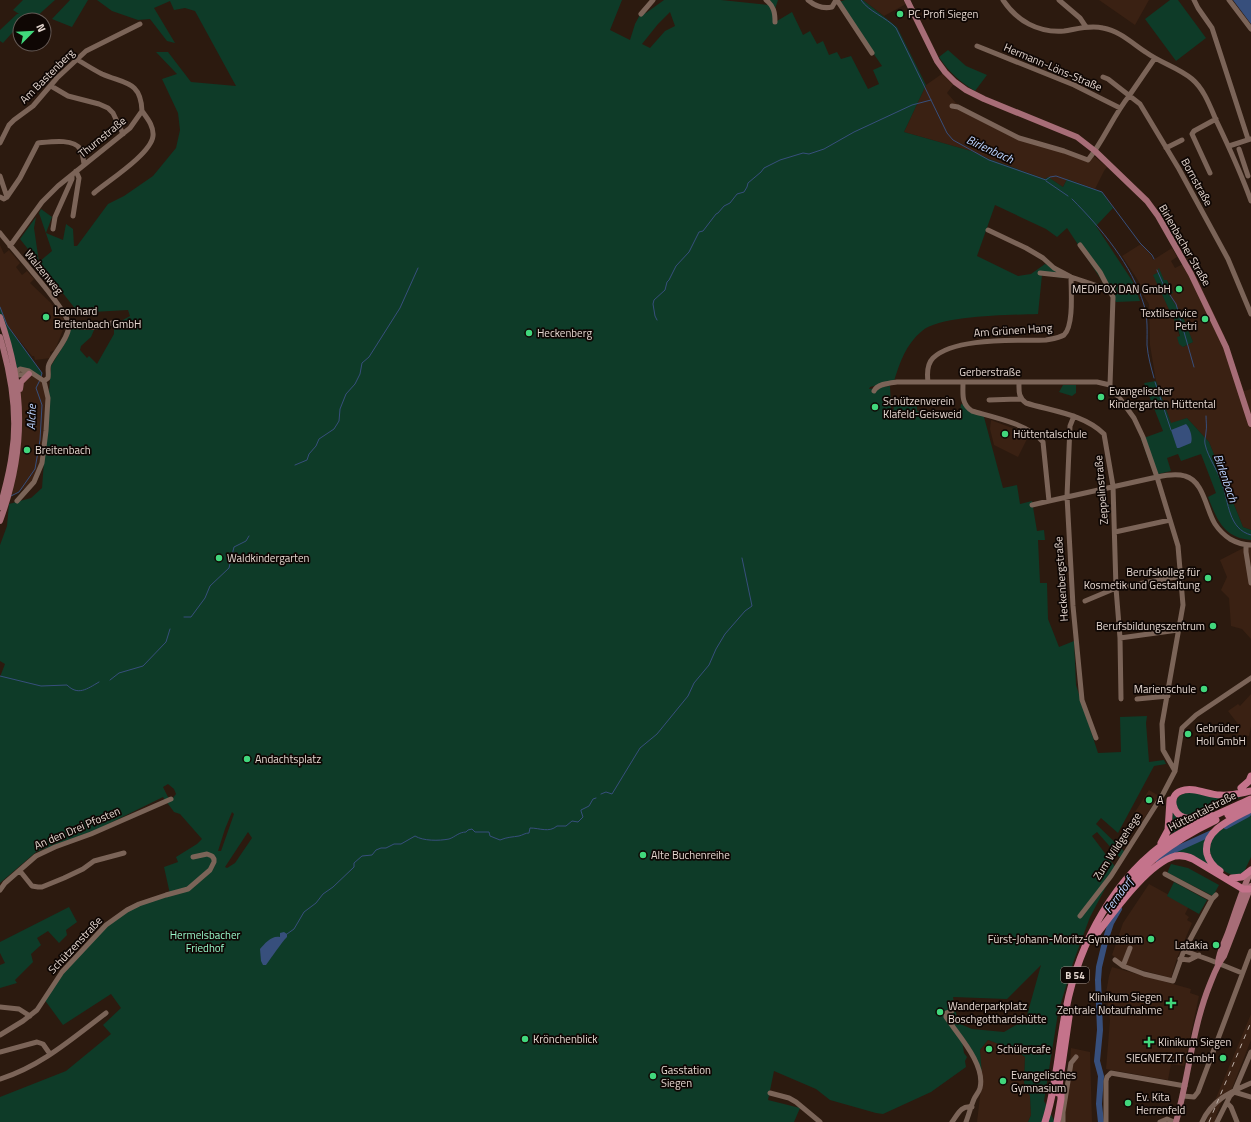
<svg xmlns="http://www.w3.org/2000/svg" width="1251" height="1122" font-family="'Titillium Web',sans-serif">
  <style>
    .built { fill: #3a2113; fill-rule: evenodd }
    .green { fill: #0e3b28; fill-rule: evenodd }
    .water { fill: #374f7c }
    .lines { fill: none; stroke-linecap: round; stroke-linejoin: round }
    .stream { stroke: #374f7c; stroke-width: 1 }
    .river { stroke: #374f7c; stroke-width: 6 }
    .minor { stroke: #7b6458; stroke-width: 5 }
    .major { stroke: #a76d77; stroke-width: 6 }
    .highway { stroke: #c4738b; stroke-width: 7 }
    .rail { stroke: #c0b2aa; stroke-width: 1; stroke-dasharray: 5 5; stroke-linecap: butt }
    .poi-dot { fill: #41d77c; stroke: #0f0704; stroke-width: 1.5 }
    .labels { text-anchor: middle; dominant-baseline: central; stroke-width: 3.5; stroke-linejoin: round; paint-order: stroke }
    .shield { fill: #0f0704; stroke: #a59993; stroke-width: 1 }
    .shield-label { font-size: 10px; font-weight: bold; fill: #e5d7d0 }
    .poi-label { font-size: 11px; fill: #e5d7d0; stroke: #0f0704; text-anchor: start }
    .street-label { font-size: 11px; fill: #e5d7d0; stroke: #0f0704 }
    .park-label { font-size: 11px; fill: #9af9cb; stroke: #0f0704 }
    .water-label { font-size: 12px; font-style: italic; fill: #bad2fe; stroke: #0f0704 }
  </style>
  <rect width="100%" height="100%" fill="#2c1a0f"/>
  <path class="built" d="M863,0h41l2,4 -22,12z
    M1099,0h50l-14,25z
    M946,71l10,10 -9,12 9,10 5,3 60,31 64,20h10l12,10 -3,4 -9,18 -28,-10 -4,8 -15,-10 -3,2 -56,-20 -18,-8 -67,-19 22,-47z
    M1141,244l10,11 2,5 19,-12 5,9 -6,4 4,7 14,-7 35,74 20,56 7,-2v141l-8,-3 -34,-85 -22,-24 -16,6 -15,-43 -6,-36 -1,-41 -5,-8 -5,-14 -17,-26zM1159,272l5,9 3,-1 6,12 -5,3 12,17 13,30 -10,5 -10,-31h-1l-18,-41z
    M0,245l4,9 5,-4 11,13 -4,4 6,8 5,-4 7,8 -4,4 21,20 15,19 -11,28 -5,2 1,6 -16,2 -1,-4h-2l-25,-31 -7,-18z
    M32,373l12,8 4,17 -4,63 -9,21 -27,16 12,-113z
    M991,420l21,8 15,11 -9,18 -24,-12 -4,-16z
    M1251,544v95l-9,-10 -11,-3 -2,-28 -8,-8 6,-13 -7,-17z
    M1251,694v33l-2,9 -18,-2 4,-5h2l1,-5 -10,-13 10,-7 2,2z
    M1149,790l10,6 -15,22 -9,-6z
    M1149,884l40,22 -4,8 4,3 -2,3 5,3 -15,35 -6,20 -44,-12 -15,-11 11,-32z
    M1112,967l79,22 -1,4 9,3 -15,70 -13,-2 -3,16 -62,-11 4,-49 -4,-27 3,-17z
    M1251,1014v26l-20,51 -5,1 -10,23 1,3 -2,4h-9z
    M988,1040l27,10 10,7 -1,26 6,12 1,20 -3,7h-51l4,-34 -1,-38z
    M1071,1048l19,4 2,70h-29l6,-43z"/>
  <path class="green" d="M23,0h32l-20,18h-10l-2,2h-3v4l-17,19 -3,-2v-11l17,-16h2l-6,-4z
    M70,0h18l-16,27 -20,-8z
    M97,0h525l-12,30 20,10 5,-16 7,-13 4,2 18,-13h57l47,5 -3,-5h13l-3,9 2,12 15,-9 11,23 7,-4 7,13 6,-3 6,14 8,-3 4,7 10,-3 17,33 11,-5 -6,-14 9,-4 -44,-64 7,-2h18l34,27 29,58 -22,47 67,19 18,8 56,20 3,-2 15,10 4,-8 35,13 11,16 -17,18 37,56 7,19 -24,1 -49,-74 -10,9 -11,-8 -51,-24 -18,51 41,20 13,-2 14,-10 19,8 -1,6 -21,-3 -4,39c-26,1 -97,1 -116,17 -16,13 -22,31 -28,50l-24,6 -1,2 21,-3 1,23 3,1 -2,-11h25v12l43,1 1,-8 7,2 16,11 19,71 14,-3 3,19 12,-3 5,30 7,-1 1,10h-7l2,43h7l1,36 11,28 15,-6 2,44 22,68 23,-1 -1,-35 27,-1 -1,7 3,39 15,-2 2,4 -12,2 -36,67 -17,-15 -5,6 31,30 -5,6 -25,-28 -5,4 24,32 -26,49 -17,46 -15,50 -14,88 11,21h-27l3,-7 -1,-19 -6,-13 1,-26 -10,-7 -27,-10 -8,10 2,25 -10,-25 -11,-16 3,19 3,4 -2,4 1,6 -35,25 -48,22 -7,-1 -46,-13 -14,-11 -42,-18 -6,29 32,8 -6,14h-794v-25l66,-26 45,-37 -8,-9 18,-17 -10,-14 -48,31 -19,-26 10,-16 43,-49 30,-24 43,-16 -6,-27 14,-5 -2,-5 21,-13 5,-5 -22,-25 -6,-2 -11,-15 -65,32 -62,23 -36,31v-206l5,-13 -5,-3v-116l7,-19 2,-22 22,-6 11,-10 9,-122 17,-28 2,-10 24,2 -3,7 -10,9 -1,4 7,8 2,-2 8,8 17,-30v-11l9,-3 7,-4 -2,-6 -36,2 -11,4 -61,-77 16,-22 -2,11 5,34 13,-11 -13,-38 2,-4 11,8 -6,16 17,7 3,-16 7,5 1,17h3l31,-42 16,-8 29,-20 23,-28 4,-18 -2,-17 -16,-34 15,-5 -21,-22h12l23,30 45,4 -41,-75 -10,-3 -11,2 -4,-9 -16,7 21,35 -8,-2 -17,-22 -12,1 -26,-9zM670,12l5,14 -10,5 -15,17 -8,-4 16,-20zM168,784l6,5 2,5 -4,5 -4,-2 -5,-10zM232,812l2,2 -13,37h-3l7,-22zM248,832l4,6 -17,25 -8,5 -2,-1zM1041,965l-15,54 -22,13 -32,-3 -14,-6 -5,-26 54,2z
    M1170,0h8l28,38 -30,23 -31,-42z
    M948,50l18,16 21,9 -12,16c-15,-9 -26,-19 -36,-34z
    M1159,268l5,12h3l6,13 -4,2 11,17h1l12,30 -10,5 -4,-3 -2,-7 3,-1 -2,-7h-1l-4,-13h-1l-19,-41 6,-3 -1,-3z
    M0,307l7,18 35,48 -2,6 -5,-4 -18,-5 -17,-55z
    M1156,381l15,42 16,-5 22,24 34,85 8,3v10c-27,-2 -34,-20 -43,-43l8,-4 -15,-39 -20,7 -3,-7 -11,4 4,13 -17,4 -13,-36 22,-8 -19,-48z
    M1063,385h13v8l-4,3 -13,-4z
    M1191,792l16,4h36c-12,6 -44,23 -57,19 -6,-1 -8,-7 -11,-11 3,-10 7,-10 16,-12z
    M1172,812l21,9 -22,13 2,-7z
    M1251,813v44l-7,15 -9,4c-11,-4 -24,-11 -25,-25 0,-2 0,-6 1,-9 4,-13 29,-23 40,-29z
    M1206,837l3,28 -21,-12 -15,-1z
    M1171,864l17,4 31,17 -6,11 -45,-23v-2z
    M1174,882l33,18 -8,14 -32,-18z
    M69,907l8,15 -11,8 1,5 -8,8 -11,-12 -11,7 4,7 -10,9 2,8 -18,18 2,3 -17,5v-23l5,-2 -5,-10v-11z"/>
  <path class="water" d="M1233,0h18v24z
    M1186,424c4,4 7,13 5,19l-12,5h-2l-6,-18z
    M284,932l3,2v3c-6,6 -15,20 -21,28h-3l-2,-4 -1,-12c5,-6 12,-14 20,-12v-4z"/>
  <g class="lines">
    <path class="stream" d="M861,0c8,12 25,17 35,28l51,105 6,7 36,20 57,20 4,-3 6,-1 46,16 38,51 12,12 2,4
      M1046,181l22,15
      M1072,199c29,29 60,66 72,106 4,14 3,26 3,40 1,12 4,22 7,33
      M1157,270l7,16 12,18 18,63
      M0,307l7,18 35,48 -1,4
      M657,320l-2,-4 -2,-12 1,-4 11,-10 2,-8 2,-2 7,-14 13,-14 10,-20 4,-1 13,-17 2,-1 6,-7 6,-3 7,-9 7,-2 3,-5 1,-4 13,-11 3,-4 16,-8 23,-7 6,1 15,-5 30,-17 58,-27 19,-5
      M1155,382l16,48
      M1206,416c0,5 1,11 0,16 0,4 -2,8 -1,12 3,14 13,26 17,40 7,18 6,45 29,51
      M295,465l12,-5 2,-6 7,-8 3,-7 15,-10 5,-8 1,-12 6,-15 9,-10 5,-10 2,-11 7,-6 31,-49 18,-40
      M11,496l8,-4 16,-23 5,-29 2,-35 -6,-17 4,-8
      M184,617h7l14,-19 5,-12 19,-18 5,-21 12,-6 3,-5
      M0,676l41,10 26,-1c11,11 20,4 32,-3
      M110,680l9,-7 24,-7 23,-24 4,-13
      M601,794l5,-2 6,2 28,-46 17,-14 22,-27 9,-11 6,-13 15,-18 7,-16 9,-15 20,-23 7,-5 -10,-48
      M287,934l7,-5 10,-17 12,-9 7,-9 10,-7 21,-20v-4l8,-7 10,-1 4,-5 5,-2h5l8,-4h7l14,-8c8,5 24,5 34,3 6,-2 10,-7 17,-7l2,-2 4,-1 3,3h14l1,4 10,4c7,-3 13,-3 19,-4 4,-1 6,-3 10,-3l1,-5c10,0 19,5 27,-2h9l6,-5 6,1 5,-5 -2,-6v-1l8,-4 4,-7 3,-1"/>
    <path class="river" d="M1226,826l22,-12
      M1159,861l11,-9 44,-20
      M1101,1122l-2,-18 2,-28 -4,-15 3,-31 -2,-50 1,-13 7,-29 5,-15 8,-14"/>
    <path class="minor" d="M766,0c8,6 9,13 9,22
      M808,0c7,6 15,9 24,7l4,-7
      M837,0l35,53
      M1003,0c14,21 35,33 61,31 13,-2 26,-6 39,-3 17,3 30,16 44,25 14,10 32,15 45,26 12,10 18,27 24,41 13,27 25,53 35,81
      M1059,0l21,18 6,9
      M1194,0l4,8 14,20 36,111
      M1229,0l22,29
      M641,14l12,-14
      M977,46l97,39 46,23
      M1103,77l5,2 32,25 39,65 49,90 23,55
      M51,86l17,10 31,8 9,4 5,5 10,21
      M1131,93l24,-35
      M952,106l6,1 61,31 45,13 24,9c16,-20 25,-44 41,-64
      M0,143l9,-18 5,-5 19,-14 24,-28 29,-27 54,-27
      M1229,146l22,-7
      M1166,148l16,-8
      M1239,149l9,27
      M1210,173l-18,-39 2,-3 22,-12
      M0,176l7,21
      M94,193c14,-12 57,-39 59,-57 1,-10 -6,-18 -11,-25
      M0,197l4,2 3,-2
      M7,197l13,-19 18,-35c11,-1 36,-5 42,6 3,4 3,10 4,15
      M73,216l6,-38 -3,-7
      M53,229l2,-12 17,-38v-4
      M988,230l38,18 17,10 11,10 17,9 39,13
      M0,233c11,15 70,79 69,93 -1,13 -14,26 -20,38 -2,4 0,9 -1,14l-4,3
      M1080,245l20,27 13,25 -3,88 2,7 6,4 16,22 9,19 14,40 21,69 5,59 -21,119 1,26 12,21
      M10,246l32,-44 16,-16 72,-58 12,-17c-1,-30 -17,-27 -40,-37 -8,-4 -16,-9 -24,-14
      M1040,273l28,3
      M69,325c20,3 23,4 43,-2
      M15,373l3,2 11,-1
      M12,374l8,-5 9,2 15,10 4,17 -2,33 -4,32 -8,19 -17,19
      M928,382c-1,-8 -1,-18 5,-24 22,-21 83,-17 113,-18 5,-1 13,-2 18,-5 10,-9 7,-45 7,-58
      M963,383c0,11 -2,21 9,28 21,6 57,13 71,31l6,59 108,-24c9,-2 19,-4 28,-1 19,5 21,34 30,48 4,6 9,11 15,15 7,4 14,6 21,6
      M1019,383c0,8 -1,14 7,20 25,8 58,11 78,31l9,52 3,102 4,50 1,61
      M874,391c3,-7 15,-8 23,-9h200l13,3
      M989,400l32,-1
      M1074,416l-4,10 -3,70 6,110 9,94 14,38
      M1032,505l17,-4
      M1115,532l55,-12
      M1246,545v7l5,31
      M1085,601l31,-13 65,-12
      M1120,638l58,-8
      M1137,699l31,-3
      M20,871l12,15 6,1h4l22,-9 19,-9 11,-8 30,-8
      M1165,874l47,25
      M0,890l5,-7 31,-27 19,-9 36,-13 80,-35
      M1080,916l31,-40 52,-82 12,-23 7,-43 14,-13 55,-37
      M1130,948l-7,18 21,8 29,7 10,-28 2,-2 1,-4 26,-48 4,-4
      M1185,951l25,9 32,13
      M1180,959l9,1 10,-5
      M1115,960l8,6
      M0,1007l19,2 11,7
      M952,1011l-6,2v4c11,17 40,47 34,71 -1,4 -4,7 -6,11 -3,7 -5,15 -8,23
      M0,1035l23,-14 14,-11 25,-38 44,-47 21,-15 12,-6 27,-9 22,-6 22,-19 4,-8v-3l-2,-3 -5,-2 -14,3
      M0,1052l37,-10 6,2 7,10
      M0,1079c40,-12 73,-41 106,-66
      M1234,1092l17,5
      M770,1093l19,5 7,4 24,20
      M1183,1096l11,1 4,-5 53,-141
      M1227,1103l4,4 6,15
      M952,1122c6,-8 9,-17 20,-15
      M1063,1122v-10l8,-49 5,-6
      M1106,1122v-41l1,-4 4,-4 74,13
      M1160,1122l7,-3 7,3
      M1202,1122c10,-22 28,-30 49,-39
      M1217,1122l13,-26 4,-4 17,-40"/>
    <path class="major" d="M907,0l30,61 8,11 10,10 11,8 18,9 93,38 18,14 52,50 11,15 33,58 35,73 25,77
      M0,317c25,71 26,133 0,204
      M0,337c11,37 18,78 12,116 -2,18 -7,36 -12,54
      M20,389l1,-7 8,-8
      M1218,963c1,-12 7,-21 11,-33 7,-20 13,-40 22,-59
      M1176,1122c13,-46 16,-94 34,-138 4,-10 7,-19 14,-28l27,-70"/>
    <path class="highway" d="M1241,788l8,-7 2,-5
      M1210,815c-8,1 -17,5 -25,3 -12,-3 -18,-22 -4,-27 12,-5 27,4 39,4 11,1 21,-2 31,-4
      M1228,815l23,-11
      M1161,843l7,-13 2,-30
      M1220,871c-6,-4 -11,-9 -13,-17 -5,-24 27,-36 44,-45
      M1232,878l10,-1 9,-7
      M1112,907c27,-42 60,-66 104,-87
      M1096,935c17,-22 51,-71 79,-79 6,-1 12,0 18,3l50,30h6
      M1058,1093l12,-83
      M1045,1122c12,-37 13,-75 21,-113 13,-67 49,-133 106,-171 25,-16 53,-27 79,-39
      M1057,1122l4,-23v-12"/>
    <path class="rail" d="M1209,1122l42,-100"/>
  </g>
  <g class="poi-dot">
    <circle cx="900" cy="14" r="4"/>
    <circle cx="1179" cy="289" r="4"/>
    <circle cx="46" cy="317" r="4"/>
    <circle cx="1205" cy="319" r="4"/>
    <circle cx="529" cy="333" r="4"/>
    <circle cx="1101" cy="397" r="4"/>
    <circle cx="875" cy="407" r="4"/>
    <circle cx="1005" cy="434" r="4"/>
    <circle cx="27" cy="450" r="4"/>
    <circle cx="219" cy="558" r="4"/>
    <circle cx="1208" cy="578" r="4"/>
    <circle cx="1213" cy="626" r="4"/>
    <circle cx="1204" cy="689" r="4"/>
    <circle cx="1188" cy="734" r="4"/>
    <circle cx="247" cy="759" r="4"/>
    <circle cx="1149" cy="800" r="4"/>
    <circle cx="643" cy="855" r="4"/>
    <circle cx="1151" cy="939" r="4"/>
    <circle cx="1216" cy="945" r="4"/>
    <path d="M1169 997h4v4h4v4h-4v4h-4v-4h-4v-4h4z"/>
    <circle cx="940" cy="1012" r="4"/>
    <circle cx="525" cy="1039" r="4"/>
    <path d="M1147 1036h4v4h4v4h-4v4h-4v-4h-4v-4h4z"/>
    <circle cx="989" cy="1049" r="4"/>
    <circle cx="1223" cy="1058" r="4"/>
    <circle cx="653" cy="1076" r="4"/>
    <circle cx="1003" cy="1081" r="4"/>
    <circle cx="1128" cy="1103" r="4"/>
  </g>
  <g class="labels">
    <rect class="shield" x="1061" y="967" width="28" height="16" rx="3"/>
    <g class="shield-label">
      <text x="1075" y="975">B 54</text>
    </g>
    <g class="poi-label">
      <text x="908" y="14">PC Profi Siegen</text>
      <text x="1171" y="289" text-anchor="end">MEDIFOX DAN GmbH</text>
      <text x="54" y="311">Leonhard<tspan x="54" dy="13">Breitenbach GmbH</tspan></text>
      <text x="1197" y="313" text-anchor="end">Textilservice<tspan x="1197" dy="13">Petri</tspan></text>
      <text x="537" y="333">Heckenberg</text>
      <text x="1109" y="391">Evangelischer<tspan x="1109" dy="13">Kindergarten Hüttental</tspan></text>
      <text x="883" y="401">Schützenverein<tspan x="883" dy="13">Klafeld-Geisweid</tspan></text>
      <text x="1013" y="434">Hüttentalschule</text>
      <text x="35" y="450">Breitenbach</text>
      <text x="227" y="558">Waldkindergarten</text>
      <text x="1200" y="572" text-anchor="end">Berufskolleg für<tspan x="1200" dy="13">Kosmetik und Gestaltung</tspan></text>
      <text x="1205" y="626" text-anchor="end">Berufsbildungszentrum</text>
      <text x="1196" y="689" text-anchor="end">Marienschule</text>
      <text x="1196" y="728">Gebrüder<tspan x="1196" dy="13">Holl GmbH</tspan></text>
      <text x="255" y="759">Andachtsplatz</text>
      <text x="1157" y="800">A</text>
      <text x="651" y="855">Alte Buchenreihe</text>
      <text x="1143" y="939" text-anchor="end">Fürst-Johann-Moritz-Gymnasium</text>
      <text x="1208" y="945" text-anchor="end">Latakia</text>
      <text x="1162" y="997" text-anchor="end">Klinikum Siegen<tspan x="1162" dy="13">Zentrale Notaufnahme</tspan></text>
      <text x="948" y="1006">Wanderparkplatz<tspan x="948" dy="13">Boschgotthardshütte</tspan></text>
      <text x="533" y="1039">Krönchenblick</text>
      <text x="1158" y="1042">Klinikum Siegen</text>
      <text x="997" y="1049">Schülercafe</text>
      <text x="1215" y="1058" text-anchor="end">SIEGNETZ.IT GmbH</text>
      <text x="661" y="1070">Gasstation<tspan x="661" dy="13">Siegen</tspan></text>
      <text x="1011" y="1075">Evangelisches<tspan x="1011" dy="13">Gymnasium</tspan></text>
      <text x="1136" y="1097">Ev. Kita<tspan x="1136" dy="13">Herrenfeld</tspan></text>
    </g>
    <g class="street-label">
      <text transform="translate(1053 67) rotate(23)">Hermann-Löns-Straße</text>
      <text transform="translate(47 76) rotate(-45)">Am Bastenberg</text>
      <text transform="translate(102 137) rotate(-39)">Thurnstraße</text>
      <text transform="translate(1197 182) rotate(61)">Bornstraße</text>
      <text transform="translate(1185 245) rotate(60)">Birlenbacher Straße</text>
      <text transform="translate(44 272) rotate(51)">Walzenweg</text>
      <text transform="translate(1013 330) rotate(-4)">Am Grünen Hang</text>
      <text x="990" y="372">Gerberstraße</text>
      <text transform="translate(1101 490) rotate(-95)">Zeppelinstraße</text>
      <text transform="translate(1061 579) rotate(-94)">Heckenbergstraße</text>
      <text transform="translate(1202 811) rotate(-27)">Hüttentalstraße</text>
      <text transform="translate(77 828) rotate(-23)">An den Drei Pfosten</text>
      <text transform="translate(1117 846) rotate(-57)">Zum Wildgehege</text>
      <text transform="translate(75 945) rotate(-47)">Schützenstraße</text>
    </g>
    <g class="park-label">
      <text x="205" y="935">Hermelsbacher<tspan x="205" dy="13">Friedhof</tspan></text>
    </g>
    <g class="water-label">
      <text transform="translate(990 149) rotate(25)">Birlenbach</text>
      <text transform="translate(31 417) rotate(-88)">Alche</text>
      <text transform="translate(1226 478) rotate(71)">Birlenbach</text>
      <text transform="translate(1118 895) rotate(-54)">Ferndorf</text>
    </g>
  </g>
  <g transform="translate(32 32) rotate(66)"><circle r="19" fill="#0f0704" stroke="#655a56"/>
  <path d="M0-3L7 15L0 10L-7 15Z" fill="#41d77c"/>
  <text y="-6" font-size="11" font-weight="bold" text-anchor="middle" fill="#e5d7d0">N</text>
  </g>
</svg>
